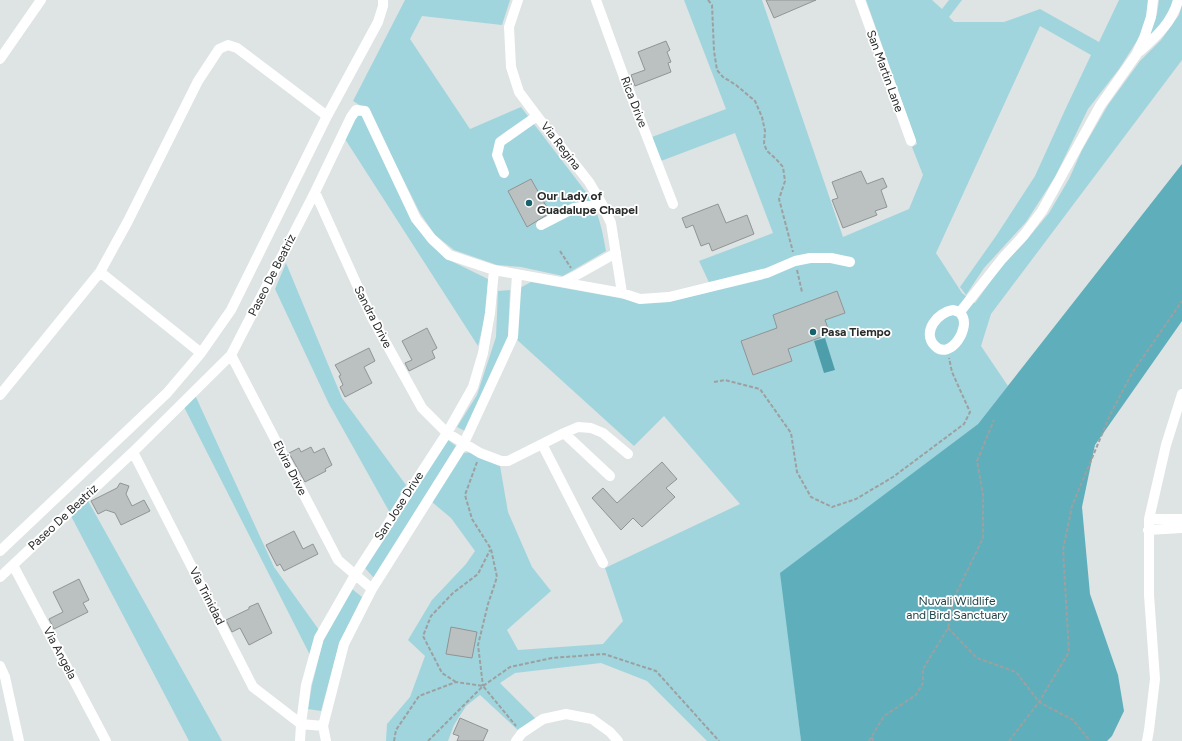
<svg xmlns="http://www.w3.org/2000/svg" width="1182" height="741" font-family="Figtree,sans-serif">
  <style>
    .green { fill: #a1d5dd }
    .forest { fill: #5eafbb }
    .water { fill: #4d9eaa }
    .building { fill: #bbc0c1; stroke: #909495 }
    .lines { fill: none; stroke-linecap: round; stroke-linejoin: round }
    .path { stroke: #9ca0a0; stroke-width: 2; stroke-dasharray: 4 2; stroke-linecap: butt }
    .minor { stroke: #fff; stroke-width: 10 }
    .poi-dot { fill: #15626c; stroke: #fff; stroke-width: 1.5 }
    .labels { text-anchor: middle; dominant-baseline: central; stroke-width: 3.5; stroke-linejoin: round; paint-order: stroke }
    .street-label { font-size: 12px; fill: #292b2b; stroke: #fff }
    .poi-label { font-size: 12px; font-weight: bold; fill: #292b2b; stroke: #fff; text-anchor: start }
    .park-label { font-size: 12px; fill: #1e454a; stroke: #fff }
  </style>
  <rect width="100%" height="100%" fill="#dee3e4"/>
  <path class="green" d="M405,0h105l-8,25 -80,-9 -12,23 60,90 51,-22 65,85c13,21 16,36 20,59l-43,25 -42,-9 -24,-2 -43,-15 -19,-15 -15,-22 -34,-68 -20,-36 -13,-8z
    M684,0h78l81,237 66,-28 14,-34 -11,-28 5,-3 -51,-144h66l10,9 7,-9h13l-13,17 5,5h50l36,-13 59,33 20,-42h30l-3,19 -4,14 -23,36 -31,40 -33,68 -29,45 -42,46 -18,27 -6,-8 36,-51 39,-60 30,-66 26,-55 -51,-29 -104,227 26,40 13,10 28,-39 21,-21 25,-30 20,-34 13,-29 26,-45 32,-44 21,-21 18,-25 3,-10v55l-191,254 -10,32 27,40 -30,38 -197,149 20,168h-94l-60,-60 -46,-18 -86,10 -15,10 36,36 -16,13 -40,-37 -14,11 -12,19 -6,16h-62l1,-17 23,-27 15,-41 -17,-16 24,-40 34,-36 9,-13 -24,-33 -19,-16 31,-49 12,-1 24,8 9,52 24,55 19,24 -44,39 11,20 85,-6 20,-23 -18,-53 135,-64 -76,-88 -30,30 -119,-108 3,-49 13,-7 110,20h28l44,-11 -14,-30 74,-28 -38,-100 -74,28 -9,-24 74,-28z
    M1159,0h16l-8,18 -21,25 11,-29z
    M359,114l5,2 47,102 16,23 18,17 43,21 -1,30 -9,37 -133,-207 5,-14z
    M286,263l56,135 64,87 -16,28 -61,-109 -54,-115z
    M510,290l-2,47 -43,94 -8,-4 20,-32 19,-58 2,-46z
    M195,395l79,172 45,63 -8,27 -127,-250z
    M448,440l8,6 -82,132 -10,-11z
    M87,499l135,242h-33l-118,-225z
    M352,589l10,8 -23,47 -18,67 -13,-2 4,-24 11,-44z"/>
  <path class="forest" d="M1182,164v157l-87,124 -13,62 8,87 28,81 6,36 -12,25 -5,5h-306l-21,-168 198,-149z"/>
  <path class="water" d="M825,338l10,32 -11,3 -10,-32z"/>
  <path class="building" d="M766,0h50l-42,18z
    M666,41l4,9 -3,2 4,10 -3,1 3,9 -36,14 -4,-11 14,-5 -7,-18z
    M861,171l6,13 16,-6 4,9 -6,3 6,17 -12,4 2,4 -34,13 -11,-28 6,-2 -6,-16z
    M531,179l19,34 -23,14 -19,-36z
    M718,204l8,19 21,-8 7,19 -42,17 -3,-8 -8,3 -8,-21 -7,3 -4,-10z
    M837,291l8,22 -20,7 5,14 -42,15 4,12 -39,14 -12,-34 36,-13 -4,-13z
    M427,328l10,20 -5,3 3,7 -26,13 -4,-8 7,-3 -10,-19z
    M369,348l6,13 -11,6 8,16 -27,14 -5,-10 3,-2 -4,-9 2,-1 -6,-10z
    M311,447l3,6 10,-5 8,17 -7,4 1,2 -21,11 -16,-29 10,-5 2,4z
    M662,462l15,17 -11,9 9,9 -33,30 -9,-9 -12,12 -29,-32 11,-10 14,15z
    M120,483l9,3 -3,8 6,12 12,-6 6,11 -29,14 -6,-12 -9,-3 -8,4 -7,-13 26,-13z
    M294,531l9,18 10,-5 5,10 -34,17 -4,-7 -3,2 -11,-21z
    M79,579l10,21 -6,3 5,9 -34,17 -5,-10 14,-7 -10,-20z
    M258,603l14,30 -23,12 -9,-17 -8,4 -6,-12 23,-11v-2z
    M451,627l26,5 -5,26 -26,-4z
    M460,718l28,12 -5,11h-26l2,-5 -6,-2z"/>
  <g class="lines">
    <path class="path" d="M708,0l4,5 2,46 3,19 6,7 13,8 19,16 7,16 3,14 -1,13 3,7 9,8 7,8 2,14 -6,18 14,53
      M560,251l11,17
      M797,270l5,22
      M714,382l11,-2 35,9 31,44 6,39 14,25 21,10 24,-8 37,-22 71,-53 6,-12 -18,-40 -3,-14
      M477,462l-12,33 7,24 19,30 6,28 -9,27 -10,41 5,41
      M948,628l29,30 39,14 23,30 34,18 17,21
      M456,682l-14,-9 -19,-37 8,-20 22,-23 25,-19 12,-24
      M872,737l1,4
      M394,741l2,-11 23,-34 37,-14 27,4 33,40
      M428,741l55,-55 27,-19 42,-9 52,-4 52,17 63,70
      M869,741l15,-25 32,-21 7,-12v-14l25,-41 7,-32 28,-58v-44l-6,-33 17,-41
      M1009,741l30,-39 30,-50 -6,-102 9,-44 38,-91 22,-42 50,-72"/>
    <path class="minor" d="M518,0l-9,27 2,40 8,25 18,24 52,66 13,22 9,19 11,70
      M596,0l29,80 48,124
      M860,0l51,141
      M1140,51c16,-14 33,-30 38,-51
      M0,59l41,-59
      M504,173l-7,-18 3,-13 37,-26
      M315,192l56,124 51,92 25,25 33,20 21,8h7l56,-28 14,-6 13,1 12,5 25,21
      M541,225l33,-17 28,-4
      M100,272l101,81
      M563,282l12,-6 41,-23
      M953,310c3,1 6,1 8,4 11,13 -11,47 -26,32 -14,-14 3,-34 18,-36z
      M960,312l42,-53 22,-24 18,-24 58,-105 36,-51 8,-17 7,-21 2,-17
      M231,355l107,205 34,29
      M0,395l100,-123 28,-51 70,-140 21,-32 9,-4 9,3 90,68
      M564,433l46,43
      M542,444l61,119
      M133,452l120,235 48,37 22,2
      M1149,519h33
      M1148,530l34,-2
      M0,551l167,-158 34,-40 30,-43 96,-194 51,-94 5,-16v-6
      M13,565l93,176
      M0,577l133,-125 98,-97 84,-163 36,-75 5,-7 9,1 51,108 16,20 17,16 45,15 128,23 18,6 29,-2 98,-24 28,-12 15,-3h21l19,4
      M0,666l5,11 14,64
      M300,741l1,-17 5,-39 13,-47 36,-63 92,-142 26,-46 10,-34 7,-40 4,-43
      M326,741l-3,-15 21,-82 28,-55 92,-146 49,-106 4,-62
      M516,741l6,-8 21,-14 23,-5 26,5 18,13 8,9
      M1147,741l2,-11 6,-51 -6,-84v-76l17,-74 16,-51"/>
  </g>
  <g class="poi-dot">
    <circle cx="529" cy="203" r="4"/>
    <circle cx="813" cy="332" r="4"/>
  </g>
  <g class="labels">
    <g class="street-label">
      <text transform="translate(885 71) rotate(70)">San Martin Lane</text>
      <text transform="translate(634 102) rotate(69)">Rica Drive</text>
      <text transform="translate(561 146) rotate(52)">Via Regina</text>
      <text transform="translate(272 275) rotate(-63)">Paseo De Beatriz</text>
      <text transform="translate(373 317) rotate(63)">Sandra Drive</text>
      <text transform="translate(290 468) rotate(63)">Elvira Drive</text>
      <text transform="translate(399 506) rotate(-57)">San Jose Drive</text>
      <text transform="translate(63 517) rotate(-43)">Paseo De Beatriz</text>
      <text transform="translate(207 596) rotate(63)">Via Trinidad</text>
      <text transform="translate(60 653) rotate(62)">Via Angela</text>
    </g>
    <g class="poi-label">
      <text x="537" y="196">Our Lady of<tspan x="537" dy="14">Guadalupe Chapel</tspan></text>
      <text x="821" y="332">Pasa Tiempo</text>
    </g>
    <g class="park-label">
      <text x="957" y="601">Nuvali Wildlife<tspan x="957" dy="14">and Bird Sanctuary</tspan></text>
    </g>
  </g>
</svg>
